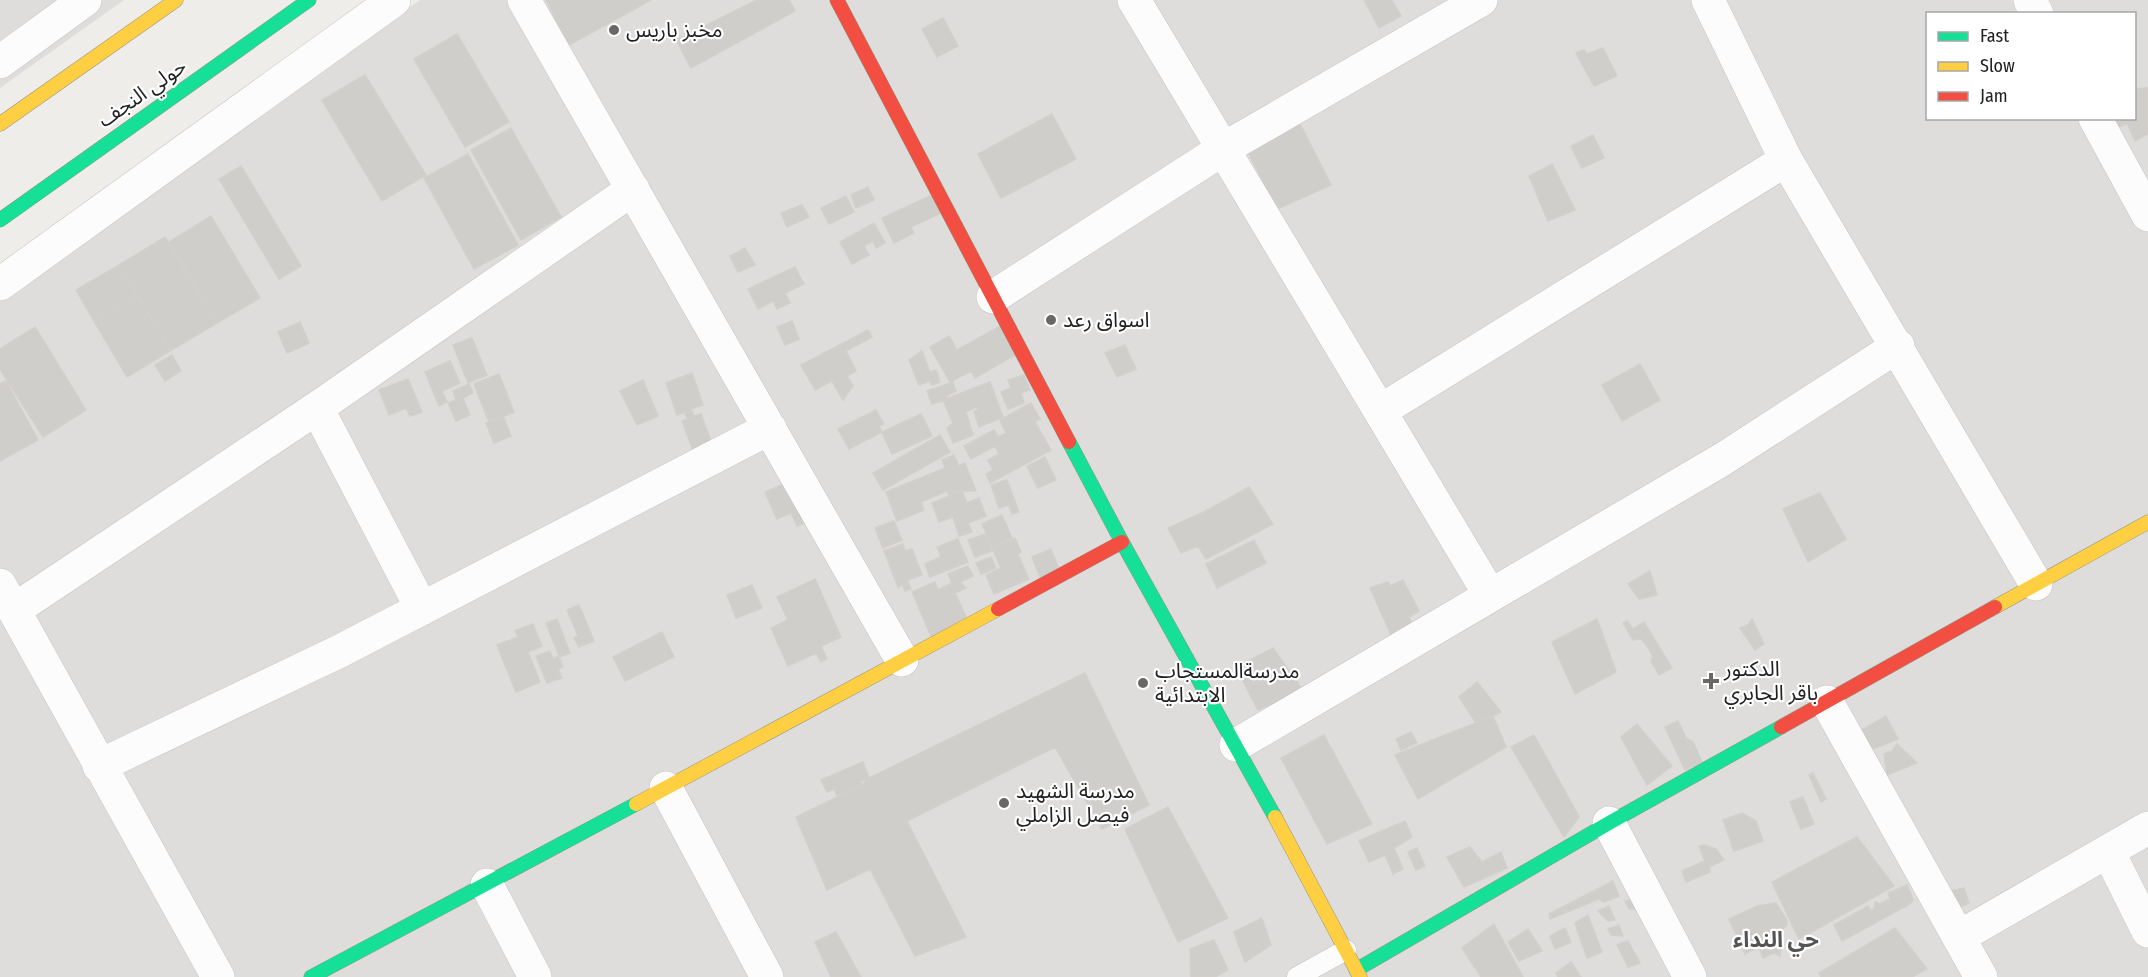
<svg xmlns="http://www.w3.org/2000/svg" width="2148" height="977" font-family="'Fira Sans Condensed','Noto Sans Arabic',sans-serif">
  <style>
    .residential { fill: #dedddb; fill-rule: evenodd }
    .building { fill: #d0cecb; stroke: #d2cfcc; stroke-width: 1.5 }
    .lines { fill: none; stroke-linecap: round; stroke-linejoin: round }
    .lane-casing { stroke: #c5c4c2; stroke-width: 21 }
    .street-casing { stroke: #c5c4c2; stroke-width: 34 }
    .fast-casing { stroke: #969784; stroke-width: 15 }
    .slow-casing { stroke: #969784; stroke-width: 15 }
    .jam-casing { stroke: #969784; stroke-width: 15 }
    .lane { stroke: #fdfcfc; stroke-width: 20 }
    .street { stroke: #fdfcfc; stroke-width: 33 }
    .fast { stroke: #16e098; stroke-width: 14 }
    .slow { stroke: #ffcf43; stroke-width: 14 }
    .jam { stroke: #f24e42; stroke-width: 14 }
    .poi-dot { fill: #696867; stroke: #fff; stroke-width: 2 }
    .labels { text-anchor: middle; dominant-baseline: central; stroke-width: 4.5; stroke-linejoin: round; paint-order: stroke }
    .poi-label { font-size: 21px; fill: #212121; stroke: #fff; text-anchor: start }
    .street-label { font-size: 21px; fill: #212121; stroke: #fff }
    .neighbourhood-label { font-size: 22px; font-weight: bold; fill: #545454; stroke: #fff }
  </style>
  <rect width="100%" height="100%" fill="#efedea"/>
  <path class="residential" d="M0,0h124l-124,88z
    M420,0h1728v977h-2148v-679zM1928,14h206v104h-206z"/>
  <path class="building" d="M546,0h105l-82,45z
    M757,0h32l6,11 -104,57 -15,-28z
    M1364,0h28l9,16 -22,12z
    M943,18l15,28 -21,11 -15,-28z
    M457,34l52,88 -44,25 -51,-88z
    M1603,48l14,28 -23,10 -18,-33 8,-3 3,4z
    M365,75l61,100 -44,26 -60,-101z
    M2148,88v46l-13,7 -8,-18 -15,8 -7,-13h29v-29z
    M1052,114l24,45 -75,39 -23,-44z
    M1299,122l32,63 -54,24 -31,-61z
    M511,128l50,89 -40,23 -50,-90z
    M1593,135l11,23 -22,10 -11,-22z
    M468,154l50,91 -44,24 -50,-91z
    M1552,164l23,46 -27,11 -19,-45z
    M241,166l60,100 -22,13 -60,-100z
    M868,187l6,13 -18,8 -5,-13z
    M934,194l9,18 -32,15 3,6 -20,10 -12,-25z
    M846,196l8,16 -25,12 -8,-16z
    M802,205l7,12 -22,10 -6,-14z
    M211,216l49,82 -43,25 -48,-81z
    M874,223l11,20 -9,5 -3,-7 -9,5 5,9 -17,9 -12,-22z
    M165,237l52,86 -47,28 -51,-86z
    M745,248l10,17 -17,7 -8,-16z
    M119,265l19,31 -44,25 -18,-31z
    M795,267l9,17 -19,9 5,10 -13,6 -4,-8 -15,8 -10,-20z
    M138,296l32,55 -43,26 -33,-56z
    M792,321l7,18 -14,6 -8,-18z
    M300,322l9,21 -22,10 -9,-21z
    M1004,324l16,28 -45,26 -4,-7 -21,11 -20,-35 19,-11 8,14z
    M35,327l51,83 -43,27 -43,-68v-20z
    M868,330l4,7 -26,14 10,20 -9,5 6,10 -10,14 -11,-19 -17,9 -14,-25z
    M472,338l15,37 -19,8 -15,-38z
    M1125,345l11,24 -19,8 -12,-24z
    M922,351l8,21 6,-2 4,12 -8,3 -3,-4 -10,4 -10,-25z
    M172,355l9,16 -16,10 -10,-16z
    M450,361l10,22 -18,8 5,11 -8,4 -14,-34z
    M1640,364l20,36 -38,21 -20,-36z
    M692,373l11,32 -12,4 3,7 7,-2 12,33 -19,6 -12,-32 5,-2 -2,-7 -8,3 -11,-32z
    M499,374l15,38 -25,10 -15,-38z
    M1024,375l6,15 -9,3 3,10 -16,6 -7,-17 10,-4 -3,-8z
    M408,379l14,33 -12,4 -4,-8 -17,7 -10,-25z
    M643,380l15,36 -21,9 -17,-34z
    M6,381l32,59 -38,21v-77z
    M953,382l3,9 -9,4 1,4 -16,5 -5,-13z
    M990,382l13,35 -24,10 -5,-15 4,-3 -1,-2 -11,5 7,23 -20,8 -6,-15 6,-5 -10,-23z
    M469,384l4,9 -10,5 7,17 -14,6 -8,-18 8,-3 -3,-9z
    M1031,403l9,16 -5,3 16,28 -61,33 -4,-9 7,-4 -5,-10 11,-6 -4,-8 -24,13 -7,-13 30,-16 4,7 8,-4 -6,-13z
    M876,410l8,14 -5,2 3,6 -33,17 -11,-20z
    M921,414l11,22 -40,18 -10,-22z
    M503,416l8,20 -17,7 -8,-20z
    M940,435l10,17 -67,38 -10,-17z
    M954,455l5,11 6,-3 11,28h-17l-10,5 -2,-5 -26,11 3,8 -27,11 -11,-29 59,-24 -3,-8z
    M1045,457l11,23 -18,8 -11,-22z
    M798,478l15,41 -16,7 -6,-13 -14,6 -12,-27z
    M1007,480l12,32 -7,2 -3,-9 -10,3 -8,-23z
    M1249,487l24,37 -67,35 -8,-13 -17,7 -13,-25 38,-17z
    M962,491l5,12 12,-5 7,18 -18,7 4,9 -13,4 -6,-19 -14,5 -7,-19z
    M1820,493l26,46 -38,23 -25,-53z
    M1002,515l10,23 -20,9 -10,-23z
    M894,521l8,19 -19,8 -8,-20z
    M986,534l6,17 -17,6 -7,-17z
    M1015,538l6,14 -3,2 11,25 -35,15 -8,-19 15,-7 -9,-20z
    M958,539l10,23 -38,15 -5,-13 16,-7 -4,-10z
    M1254,540l12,23 -49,25 -11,-24z
    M903,544l2,7 7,-2 10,26 -15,5 4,9 -6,2 -2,-6 -5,2 -14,-36z
    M1051,549l9,23 -19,8 -9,-23z
    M991,557l5,11 -15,6 -5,-11z
    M968,566l5,10 -13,6 6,6 -11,5 13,28 -37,15 -19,-44 23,-10 3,8 14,-7 -4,-9z
    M1650,571l7,24 -18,4 -11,-15z
    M815,579l26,58 -20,9 6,13 -6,3 -5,-9 -28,13 -17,-38 17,-8 -11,-23z
    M1403,580l16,31 -10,6 5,13 -21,9 -23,-51 18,-6 2,4z
    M752,585l10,23 -26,10 -9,-23z
    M579,605l15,36 -15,6 -5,-9 4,-2 -11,-26z
    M557,619l13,34 -11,4 4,10 -5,2 4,9 -15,5 -11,-27 14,-5 3,8 6,-3 -13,-33z
    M1597,619l19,53 -41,22 -23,-52z
    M1752,619l12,25 -9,6 -15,-22 8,-3z
    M1627,621l6,8 11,-7 28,46 -13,7 -8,-14 2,-4 -6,-11 -6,-7 -8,1 -10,-17z
    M533,624l9,22 -14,6 12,30 -24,10 -19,-47 21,-8 -3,-6z
    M662,632l12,25 -49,24 -12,-24z
    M1273,648l30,42 -45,20 -22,-43z
    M1085,673l64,132 -47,24 -47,-82 -148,74 59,116 -51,19 -45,-87 -43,21 -31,-73 66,-32 7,-7z
    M1477,682l24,30 -25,11 -17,-26z
    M1493,716l13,31 -88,52 -23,-44z
    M1886,716l12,23 -33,13 -10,-18z
    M1678,721l8,17 7,4 9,20 -17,8 -20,-43z
    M1637,724l35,42 -25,19 -26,-48z
    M1411,732l6,11 -16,7 -5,-11z
    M1324,735l48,89 -45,20 -46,-86z
    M1534,735l45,82 -15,20 -53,-90z
    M1897,744l20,19 -30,12 -3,-21 8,-3z
    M863,762l6,16 -9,4 2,3 -25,11 -3,-7 -7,3 -6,-12z
    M1813,773l13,26 -5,3 -12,-27z
    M1803,797l11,27 -13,5 -11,-27z
    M1168,807l60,111 -50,24 -53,-113z
    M1742,813l14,8 7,20 -29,10 -11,-31z
    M1405,821l7,16 -18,11 9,21 -10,5 -8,-19 -16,7 -10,-21z
    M1857,837l37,49 -95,53 -27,-57z
    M1704,845l12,4 8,11 -15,7 1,5 -24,10 -4,-11 23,-10 -6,-15z
    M1470,847l12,15 19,-10 6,16 -43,19 -17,-30z
    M1417,848l8,18 -9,4 -8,-18z
    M1613,881l6,15 -15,6 -5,-3 -49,20 -1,-5z
    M1907,885l6,15 -3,4 -68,37 -8,-16 34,-19 3,5 3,-2 1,-7 5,2 10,-5 -2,-6z
    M1964,888l5,15 -16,7 -9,-18z
    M1633,899l3,10h-7l-4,-8z
    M1776,903l10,16 1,6 -4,4 -9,-1 7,20 -1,8 -6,-3 -11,5 -4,-11 -14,7 -16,-35 28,-13z
    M1609,906l6,14 -7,1 -10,-10z
    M1588,915l14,37 -15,6 -12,-35z
    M1262,918l9,27 -26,17 -11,-30z
    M1494,924l29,53h-42l-19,-29z
    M1619,925l4,11 -12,-1 -3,-6z
    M1565,928l6,14 -16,7 -5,-13z
    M1895,928l32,41 -15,8h-91l-2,-4z
    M1528,929l14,22 -23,10 -11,-19z
    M836,932l25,45h-30l-16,-35z
    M1214,940l14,30 -13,7h-24l-1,-28z
    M1628,941l12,22 -12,4 -11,-22z
    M1571,962l10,15h-23l-2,-4z"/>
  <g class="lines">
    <g class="lane-casing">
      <path id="lane" d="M1297,977l49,-27"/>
    </g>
    <g class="street-casing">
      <path id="street" d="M524,0l378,660
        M1134,0l356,595
        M1708,0l78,160 250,424
        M2030,0l7,14
        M0,62l85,-62
        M2095,118l53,97
        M0,284l394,-284
        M993,297l230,-148 258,-149
        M1380,411l406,-251
        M0,585l218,392
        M422,609l-105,-201 316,-219
        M14,610l303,-202
        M1827,702l154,275
        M1236,745l487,-286 175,-113
        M99,766l241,-115 430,-223
        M666,788l101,189
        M1609,823l81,154
        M2108,851l40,80
        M487,885l48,92
        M1959,937l189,-109"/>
    </g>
    <g class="fast-casing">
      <path id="fast" d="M0,220l309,-220
        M1069,442l53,100 153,275
        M1356,970l253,-147 172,-96
        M311,977l325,-173"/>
    </g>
    <g class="slow-casing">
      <path id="slow" d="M0,124l176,-124
        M1995,607l153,-85
        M636,804l362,-195
        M1275,817l85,160"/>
    </g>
    <g class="jam-casing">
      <path id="jam" d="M837,0l232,442
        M998,609l124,-67
        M1781,727l214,-120"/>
    </g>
    <use href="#lane" class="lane"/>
    <use href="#street" class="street"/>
    <use href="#fast" class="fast"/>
    <use href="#slow" class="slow"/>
    <use href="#jam" class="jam"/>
  </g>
  <g class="poi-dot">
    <circle cx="614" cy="30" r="6"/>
    <circle cx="1051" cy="320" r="6"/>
    <path d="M1708 672h6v6h6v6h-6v6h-6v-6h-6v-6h6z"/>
    <circle cx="1143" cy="683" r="6"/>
    <circle cx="1004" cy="803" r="6"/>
  </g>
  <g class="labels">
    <g class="poi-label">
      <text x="626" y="30">مخبز باريس</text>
      <text x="1063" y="320">اسواق رعد</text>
      <text x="1724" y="669">الدكتور<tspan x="1724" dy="24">باقر الجابري</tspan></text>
      <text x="1155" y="671">مدرسةالمستجاب<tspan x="1155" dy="24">الابتدائية</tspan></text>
      <text x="1016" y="791">مدرسة الشهيد<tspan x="1016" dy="24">فيصل الزاملي</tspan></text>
    </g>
    <g class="street-label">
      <text transform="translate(142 93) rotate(-35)">حولي النجف</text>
    </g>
    <g class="neighbourhood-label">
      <text x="1776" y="939">حي النداء</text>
    </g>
  </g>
  <rect x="1926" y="12" width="210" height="108" fill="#ffffff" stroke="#a6a6a6" stroke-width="1.5"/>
  <rect x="1938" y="32" width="30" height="9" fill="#16e098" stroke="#a6a6a6" stroke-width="1.5"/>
  <text x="1980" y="42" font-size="18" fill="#212121">Fast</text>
  <rect x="1938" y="62" width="30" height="9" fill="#ffcf43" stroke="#a6a6a6" stroke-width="1.5"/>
  <text x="1980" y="72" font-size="18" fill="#212121">Slow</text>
  <rect x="1938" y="92" width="30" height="9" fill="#f24e42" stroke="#a6a6a6" stroke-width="1.5"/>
  <text x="1980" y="102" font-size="18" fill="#212121">Jam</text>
</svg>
